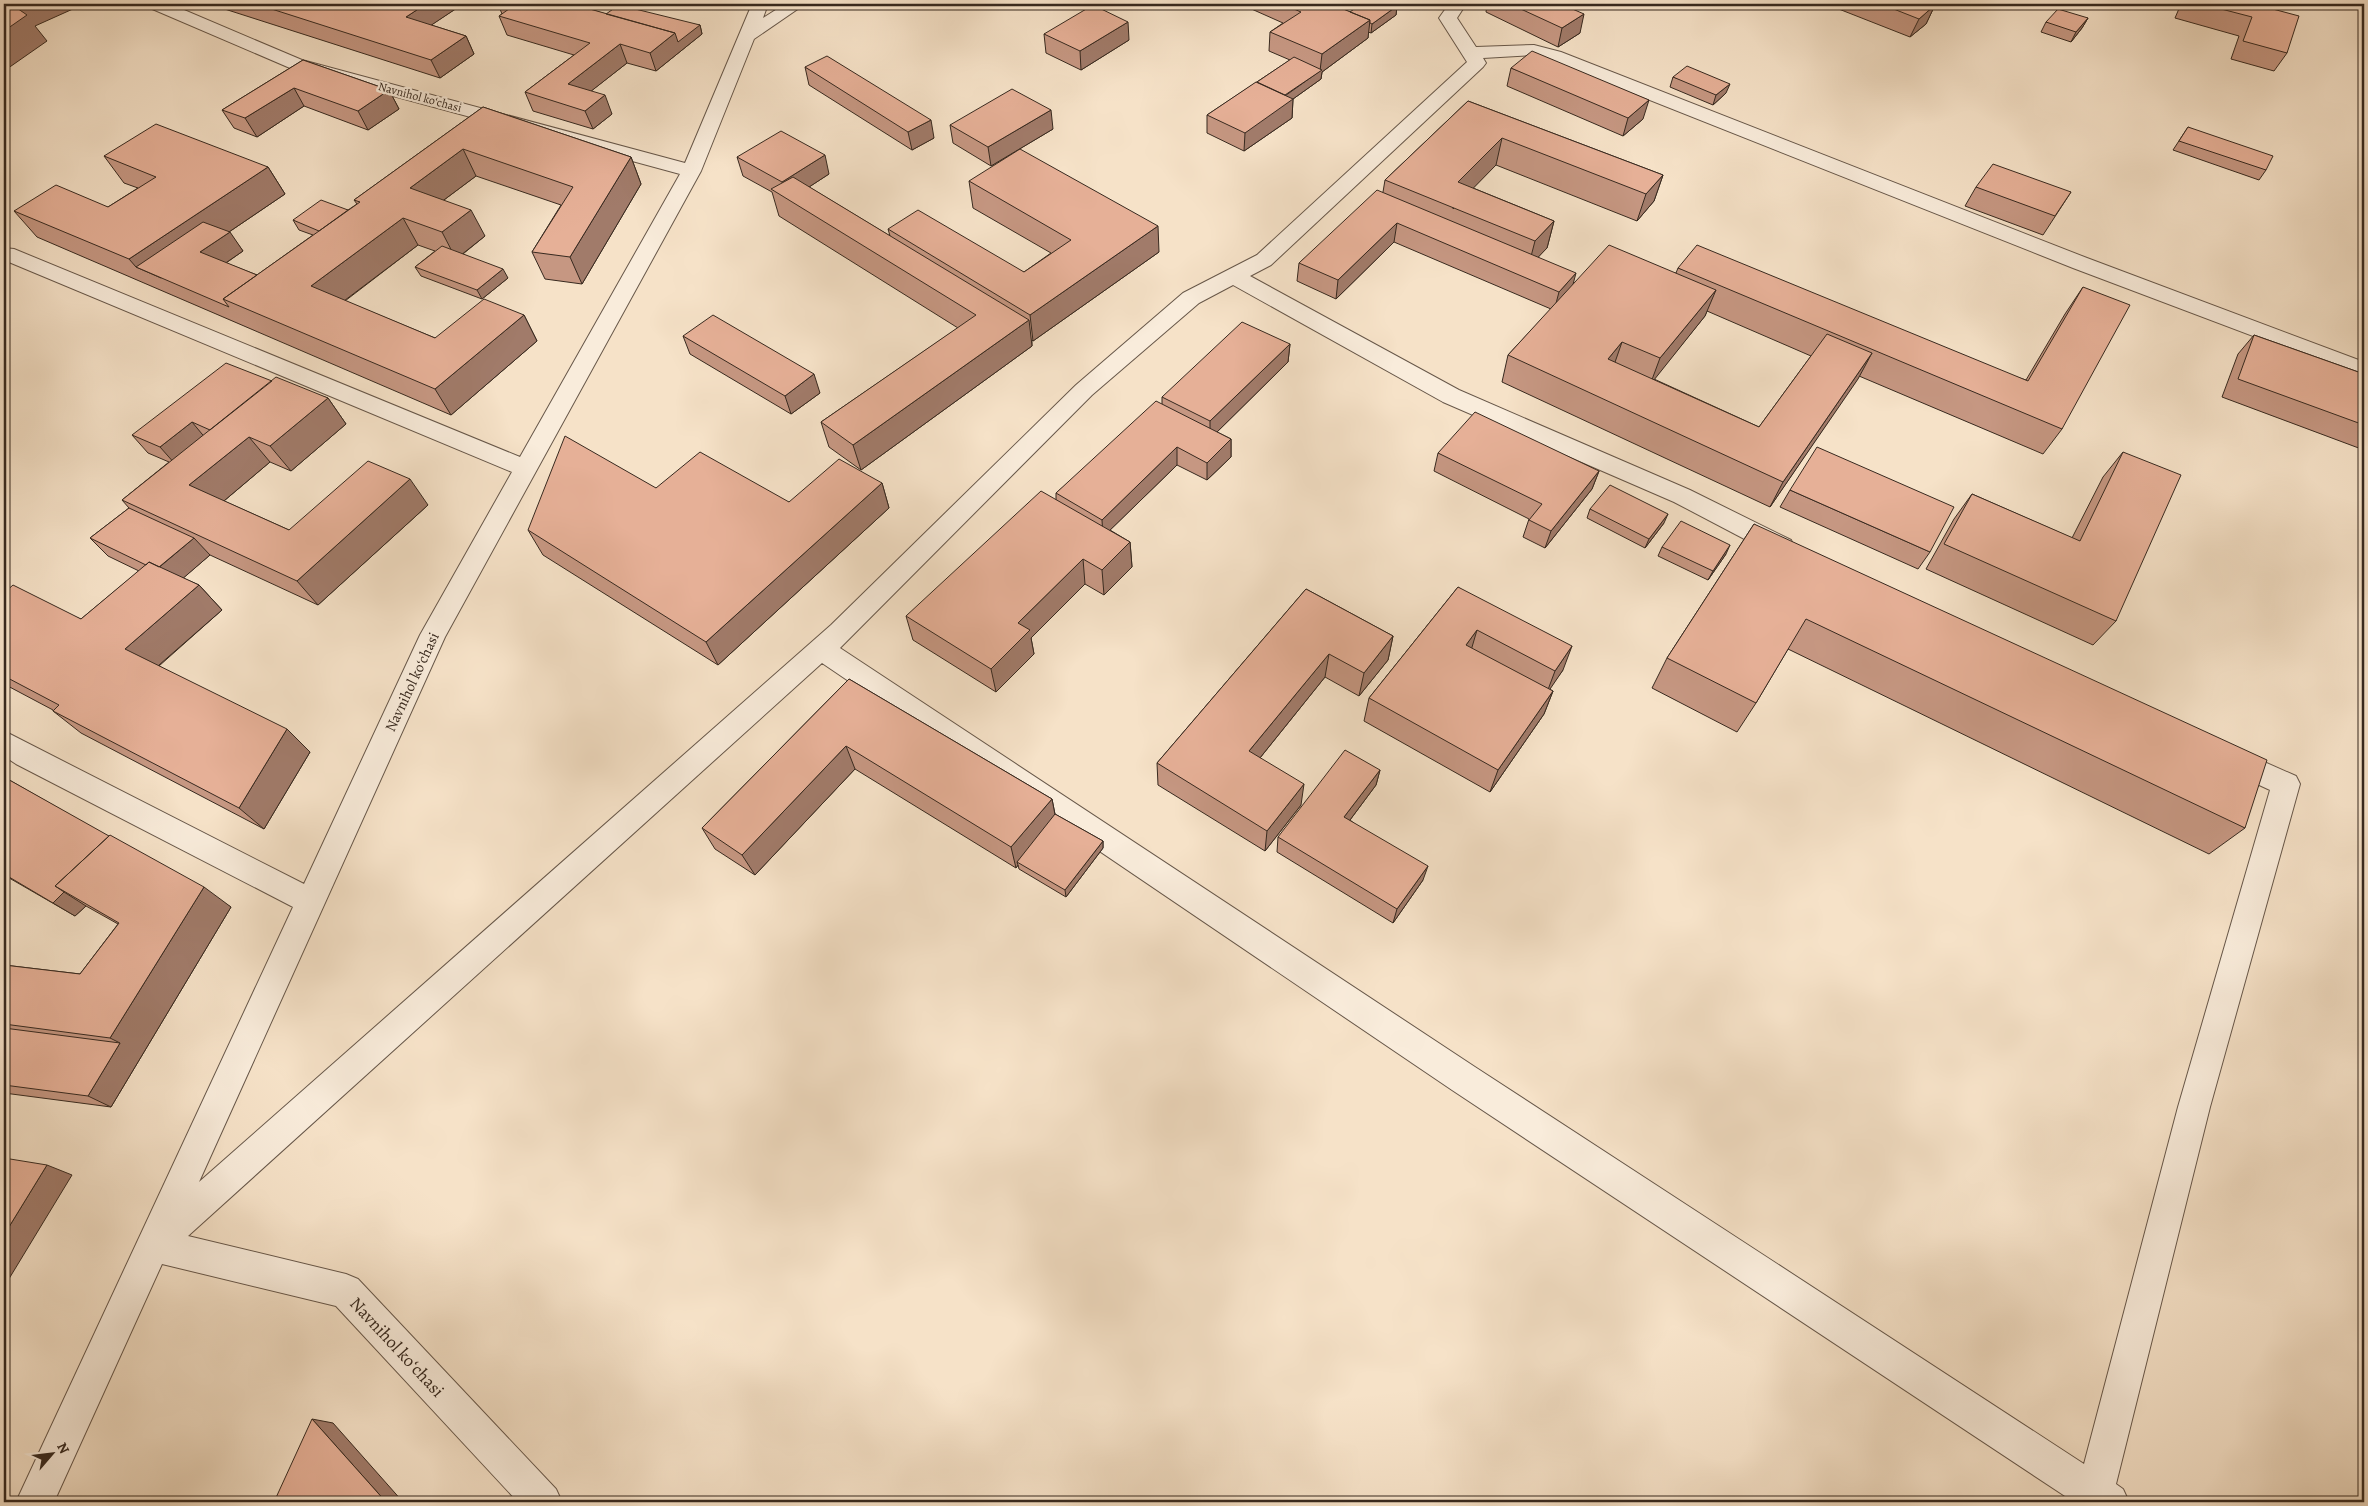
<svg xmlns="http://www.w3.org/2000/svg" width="2368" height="1506" font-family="Alegreya,serif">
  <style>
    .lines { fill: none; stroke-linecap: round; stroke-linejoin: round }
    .minor-casing { stroke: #675749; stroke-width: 2 }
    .minor { fill: #f9ecdb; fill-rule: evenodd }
    .wall { fill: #c69782; stroke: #37291f; fill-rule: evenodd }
    .shaded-wall { fill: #a17b6a; stroke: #37291f }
    .building { fill: #e6b097; stroke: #37291f }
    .labels { text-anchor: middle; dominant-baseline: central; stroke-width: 4.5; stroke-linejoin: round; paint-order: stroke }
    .far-street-label { font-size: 12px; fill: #37291f; stroke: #f9ecdb }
    .street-label { font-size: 15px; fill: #37291f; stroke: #f9ecdb }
    .near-street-label { font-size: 18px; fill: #37291f; stroke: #f9ecdb }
  </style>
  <rect width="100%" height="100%" fill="#f6e2c8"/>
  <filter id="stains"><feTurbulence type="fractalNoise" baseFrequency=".004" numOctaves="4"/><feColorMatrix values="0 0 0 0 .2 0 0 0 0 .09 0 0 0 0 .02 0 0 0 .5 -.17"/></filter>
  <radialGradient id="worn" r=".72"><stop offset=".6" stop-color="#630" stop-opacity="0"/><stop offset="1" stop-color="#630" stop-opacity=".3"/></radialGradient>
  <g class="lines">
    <g class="minor-casing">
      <path id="minor" d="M147,4h23l132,56 383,103 67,-159h16l-5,14 22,-14h20l-51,35 -53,132 -256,466 -246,545 632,-557 245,-240 107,-92 74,-38 210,-193 -28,-44 10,-14h17l-9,14 19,29 58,-2 27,7 526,206 277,104v16l-291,-110 -524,-208 -16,-5 -50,3 3,5 -3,4 -212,198 -21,11 209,114 231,100 101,50 3,7 -3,7 -9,2 -9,-2 -99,-52 -231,-100 -210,-117 -34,18 -107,92 -252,253 635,419 609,397 94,-357 92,-317 -52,-24 -4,-8 4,-8 10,-4 68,30 4,8 -90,323 -94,377 7,5 6,13h-55l-622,-412 -630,-427 -634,573 158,38 12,5 198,210 6,13h-44l-182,-196 -174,-42 -108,238h-38l277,-595 -277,-143 -12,-8v-25l300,153 116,-249 92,-163 -508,-212v-12l10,1 506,208 160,-283 -390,-106 -140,-60z"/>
    </g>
    <use href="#minor" class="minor"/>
  </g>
  <path class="wall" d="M209,4h172l6,2 3,-2h73l-32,21 35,11 8,18 -34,24z
    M498,4h84l-3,2 27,8 94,11 2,9 -46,37 -29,-8 -36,28 21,23 -19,15 -60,-18 -8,-19 49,-37 -67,-20 -8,-19 3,-2z
    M1247,4h84l19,8 47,-6 -1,9 -25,18 -3,-1v6l-46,34 -1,7 -28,20 -1,19 -48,33 -37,-18v-18l83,-55 -21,-9 1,-19 13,-9 -36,-16z
    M1487,4h74l19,29 -22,14 -72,-35z
    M1826,4h105l4,1 -9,19 -16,13z
    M2181,4h73l33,49 -13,18 -43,-12 8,-23 -64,-18z
    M2088,18l-6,10 -11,14 -30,-10 5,-10z
    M1044,34l85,6 -48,30 -35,-17z
    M303,60l86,30 10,19 -31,21 -64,-24 -47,31 -23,-9 -12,-18z
    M805,67l129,71 -22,12 -103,-65z
    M1511,68l132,51 -20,17 -116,-50z
    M1673,77l53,16 -13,12 -43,-18z
    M1468,101l195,74 -9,26 -17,20 -141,-56 -23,23 81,33 -7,27 -9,9 35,28 103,-12 2,-5 348,112 39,-66 18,-27 -21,142 -19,25 -184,-78 -89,131 -268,-125 6,-27 43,-46 -157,-67 -58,57 -39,-18 2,-18 84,-71 2,-12zM1707,311l104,45 -52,71 -105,-48 51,-63z
    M483,107l148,50 10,27 -59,100 -37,-5 -13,-27 29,-47 -85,-29 -32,24 41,36 -22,18 45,24 -26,21 -61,-23 -6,-9 20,-16 -17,-6 -73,56 90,37 89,-23 13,26 -86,74 -414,-178 -23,-26 94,-4 30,-19 -14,-5 -20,-27 164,11 17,27 -56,38 14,19 -17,12 31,12 56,-40 -14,-5 -6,-10 55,-10 9,-6 -3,-4z
    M950,125l103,4 -62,37 -38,-23z
    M2188,127l78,43 -7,10 -86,-30z
    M737,157l92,17 -20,13 81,49 -2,-7 136,43 27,-19 -78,-45 -4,-27 190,71 -126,89 -1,-1v6l-171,124 -32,-23 -8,-25 137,-94 -179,-112 -7,-24 -29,-16z
    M1976,187l95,5 -28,43 -78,-29z
    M2254,335l110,39v76l-142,-53 16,-43z
    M683,336l137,57 -29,21 -101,-60z
    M1290,344l-2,18 -71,70 14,7v18l-24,23 -30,-15 -67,65 20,12 2,25 -28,28 -19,-11 -54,54 3,16 -38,38 -83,-52 -7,-24 150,-116v-7l106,-89v-7z
    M272,381l56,17 18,26 -55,47 -21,-9 -46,39 65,29 139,-25 -110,100 -108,-50 -27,23 16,7 23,25 -63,56 151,86 -46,77 -183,-96 -28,-22v-1l-49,-26v-91l77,26 58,-48 -31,-15 -18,-18 39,-30 -7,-8 47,-38 -21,-9 -16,-18z
    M2123,452l-7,169 -23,24 -167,-76 28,-50 18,-25 100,44 31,-61z
    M1438,453l161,18 -7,18 -47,59 -22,-11 6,-18 -95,-48z
    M882,483l7,25 -171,157 -175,-110 -15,-25 128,-42 133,14z
    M1790,490l140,62 -12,17 -138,-62z
    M1590,509l74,14 -19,25 -58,-30z
    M1754,524l491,304 -36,26 -421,-205 -32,54 -19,29 -85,-44 15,-30z
    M1662,547l64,7 -18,26 -50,-24z
    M1458,587l105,83 -14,19 4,2 -9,23 -54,78 -126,-71 5,-23z
    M1306,589l87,47 -5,24 -29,36 -34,-19 -65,81 41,47 -36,46 -107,-66 -1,-22z
    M849,679l203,120 3,15 48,27v7l-37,49 -47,-28 -1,-4 -2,3 -161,-99 -100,106 -40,-26 -13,-21z
    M1380,770l-4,15 -26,35 73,60 -30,43 -116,-71 1,-15z
    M4,777l227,130 -120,200 -107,-14v-128l76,9 38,-50 -32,-18 -11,10 -71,-41z"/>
  <path class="shaded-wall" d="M10,4h74l-49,22 12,15 -43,30v-40z
    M426,4h37l-48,32 -9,-19z
    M1935,5l-9,19 -16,13 9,-18z
    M1397,6l-1,9 -25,18 1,-9z
    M1584,14l-4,19 -22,14 4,-19z
    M2088,18l-6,10 -11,14 5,-10z
    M1370,20l-2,18 -46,34 -1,7 -28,20 -1,19 -48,33 1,-18 37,-35 38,-27 2,-17z
    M1128,22l1,18 -48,30 -1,-19z
    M700,25l2,9 -46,37 -6,-18 25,-20z
    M466,36l8,18 -34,24 -9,-18z
    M620,44l7,19 -51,40 -8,-19z
    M1730,84l-4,9 -13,12 3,-10z
    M294,88l10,18 -47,31 -12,-19z
    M389,90l10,19 -31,21 -10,-19z
    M605,95l7,19 -19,15 -8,-18z
    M1649,100l-6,19 -20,17 5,-18z
    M1051,110l2,19 -62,37 -3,-19z
    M931,120l3,18 -22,12 -4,-18z
    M1502,138l-6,27 -43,44 5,-27z
    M463,149l13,27 -51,38 -15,-26z
    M825,155l4,19 -40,26 -7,-18z
    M631,157l10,27 -59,100 -12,-27z
    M268,167l17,27 -124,84 -25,-11 -7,-8z
    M1663,175l-9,26 -17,20 9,-27z
    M471,210l14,26 -29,23 -14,-27z
    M403,218l15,27 -90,68 -17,-27z
    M1554,221l-7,27 -19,20 7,-27z
    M1397,223l-3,19 -58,57 2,-19z
    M1158,226l1,26 -126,89 -3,-26z
    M230,232l13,19 -29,20 -14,-19z
    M503,269l5,9 -26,21 -5,-9z
    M1576,273l-5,19 -17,19 5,-19z
    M1716,290l-11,26 -55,69 10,-27z
    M524,315l13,26 -86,74 -16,-26z
    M1029,320l3,26 -171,124 -8,-25z
    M1622,342l-9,26 -5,-9z
    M1290,344l-2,18 -78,77v-18z
    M1872,353l-14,26 -88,128 13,-25z
    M814,374l6,19 -29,21 -6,-18z
    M328,398l18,26 -55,47 -21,-25z
    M192,422l15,18 -31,25 -16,-18z
    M249,437l21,25 -58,49 -23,-26z
    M1231,439v18l-24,23v-17z
    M1177,447v18l-74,72 -1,-17z
    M1599,471l-7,18 -47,59 6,-17z
    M410,479l18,26 -110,100 -21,-24z
    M882,483l7,25 -171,157 -12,-23z
    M1668,514l-4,9 -19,25 4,-9z
    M194,538l16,17 -37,32 -17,-17z
    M1130,542l2,25 -28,28 -2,-25z
    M1730,545l-4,9 -18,26 5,-9z
    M1083,559l2,25 -54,54 3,16 -38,38 -5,-23 27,-46z
    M199,585l23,25 -71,62 -26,-23z
    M1477,630l-7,24 -4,-9z
    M1393,636l-5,24 -29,36 5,-23z
    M1572,646l-9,24 -17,25 9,-24z
    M1329,654l-4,23 -78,97 2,-23z
    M1553,691l-9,23 -54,78 8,-22z
    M287,729l23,23 -46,77 -25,-21z
    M846,746l9,23 -100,106 -13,-20z
    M1380,770l-4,15 -35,47 3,-15z
    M1304,784l-3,21 -36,46 2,-20z
    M1052,799l4,21 -39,42 1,3 -2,3 -5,-21z
    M1103,841v7l-37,49 -1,-7z
    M1428,866l-5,14 -30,43 4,-14z
    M204,887l27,20 -120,200 -23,-11 32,-53 -10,-5z
    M64,892l22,14 -11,10 -22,-13z
    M47,1165l25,10 -68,112v-52z
    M312,1419l21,4 70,79h-17z"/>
  <path class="building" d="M4,4h7l16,11 -23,16z
    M256,4h125l6,2 3,-2h36l-20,13 60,19 -35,24z
    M516,4h56l103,29 -25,20 -30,-9 -52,40 37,11 -20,16 -60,-19 65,-49 -91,-27z
    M1282,4h49l39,16 -48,34 -52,-22 31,-20z
    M1361,4h31l5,2 -25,18 -2,-1v-3l-20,-8z
    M1510,4h51l23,10 -22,14z
    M1881,4h50l4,1 -16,14z
    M2202,4h52l45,12 -12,37 -44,-12 9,-24z
    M619,5l81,20 -22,17 -3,-9 -69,-19z
    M1093,5l35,17 -48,29 -36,-17z
    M2058,9l30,9 -12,14 -30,-10z
    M1532,51l117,49 -21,18 -117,-50z
    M827,56l104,64 -23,12 -103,-65z
    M1294,57l28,13 -37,25 -28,-13z
    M303,60l86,30 -31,21 -64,-23 -49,30 -23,-8z
    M1687,66l43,18 -14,11 -43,-18z
    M1256,82l37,17 -48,34 -38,-18z
    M1012,89l39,21 -63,37 -38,-22z
    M1468,101l195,74 -17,19 -144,-56 -44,44 96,39 -19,20 -150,-61z
    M483,107l148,50 -61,100 -38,-5 41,-65 -110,-38 -53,39 61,22 -29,22 -39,-14 -92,68 124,52 49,-39 40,16 -89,74 -212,-90 137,-97 -6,-2z
    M156,124l112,43 -139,92 -115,-48 42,-26 52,22 48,-30 -52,-21z
    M2188,127l85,29 -7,14 -87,-29z
    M781,131l44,24 -43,27 -45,-25z
    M1020,149l138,77 -128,89 -142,-86 30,-19 106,62 47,-32 -102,-59z
    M1993,164l78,28 -16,24 -79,-29z
    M793,177l236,143 -176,125 -32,-23 155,-107 -205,-126z
    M1377,190l199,83 -17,19 -162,-69 -59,57 -39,-17z
    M321,200l27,10 -29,21 -26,-11z
    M203,222l27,10 -30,20 57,23 -34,24 6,8 -93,-40z
    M1609,245l107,45 -56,68 -38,-16 -14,17 151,68 68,-93 45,19 -89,129 -275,-127z
    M1697,245l331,136 55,-94 47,18 -68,124 -384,-161z
    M442,246l61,23 -26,21 -62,-23z
    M713,315l101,59 -29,22 -102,-60z
    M1242,322l48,22 -80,77 -48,-24z
    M2254,335l110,39v51l-126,-46z
    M226,363l46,18 -62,49 -18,-8 -32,25 -28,-12z
    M276,377l52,21 -58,48 -21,-9 -60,48 100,45 79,-69 42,18 -113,102 -175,-81z
    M1156,401l75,38 -24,24 -30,-16 -75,73 -46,-27z
    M1475,412l124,59 -48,60 -22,-11 13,-16 -104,-51z
    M565,436l91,52 44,-36 89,50 50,-43 43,24 -176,159 -178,-112z
    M1817,447l137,60 -24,45 -140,-62z
    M2123,452l58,23 -65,146 -172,-77 28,-50 108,47z
    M1610,485l58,29 -19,25 -59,-30z
    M1041,491l89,51 -28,28 -19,-11 -65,64 12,7 -39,39 -85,-53z
    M129,508l65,30 -35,29 -10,-5 -3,3 -56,-27z
    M1681,521l49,24 -17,26 -51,-24z
    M1754,524l513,236 -22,68 -439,-209 -50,84 -89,-45z
    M149,562l50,23 -74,64 162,80 -48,79 -186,-97 6,-6 -55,-29v-83l9,-8 68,34z
    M1458,587l114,59 -17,25 -78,-41 -11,15 87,46 -55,79 -129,-72z
    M1306,589l87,47 -29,37 -35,-19 -80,97 55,33 -37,47 -110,-68z
    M849,679l203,120 -41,48 -165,-101 -104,109 -40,-27z
    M1345,750l35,20 -36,47 84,49 -31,43 -119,-72z
    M4,777l105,59 -54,50 9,6 -11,11 -49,-29z
    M1055,814l48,27 -38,49 -48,-28z
    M110,835l94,52 -94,151 -106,-14v-59l76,9 39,-51 -64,-37z
    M4,1028l116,15 -32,53 -84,-11z
    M4,1158l43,7 -43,70z
    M312,1419l74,83h-112z"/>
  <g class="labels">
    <g class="far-street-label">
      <text transform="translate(420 97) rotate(15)">Navnihol koʻchasi</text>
    </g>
    <g class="street-label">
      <text transform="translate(412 682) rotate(-65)">Navnihol koʻchasi</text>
    </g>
    <g class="near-street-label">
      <text transform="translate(397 1347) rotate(47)">Navnihol koʻchasi</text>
    </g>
  </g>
  <rect width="2368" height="1506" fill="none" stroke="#f6e2c8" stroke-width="20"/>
  <rect x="5" y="5" width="2358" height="1496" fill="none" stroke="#37291f" stroke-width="2.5"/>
  <rect x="10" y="10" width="2348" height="1486" fill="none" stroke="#37291f"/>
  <g transform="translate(52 1454) rotate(62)" stroke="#f9ecdb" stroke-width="4" paint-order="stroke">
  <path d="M0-4L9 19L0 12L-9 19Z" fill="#37291f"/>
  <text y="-8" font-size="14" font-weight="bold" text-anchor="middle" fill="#37291f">N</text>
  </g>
  <rect width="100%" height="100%" filter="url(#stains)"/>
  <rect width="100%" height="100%" fill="url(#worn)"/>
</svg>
